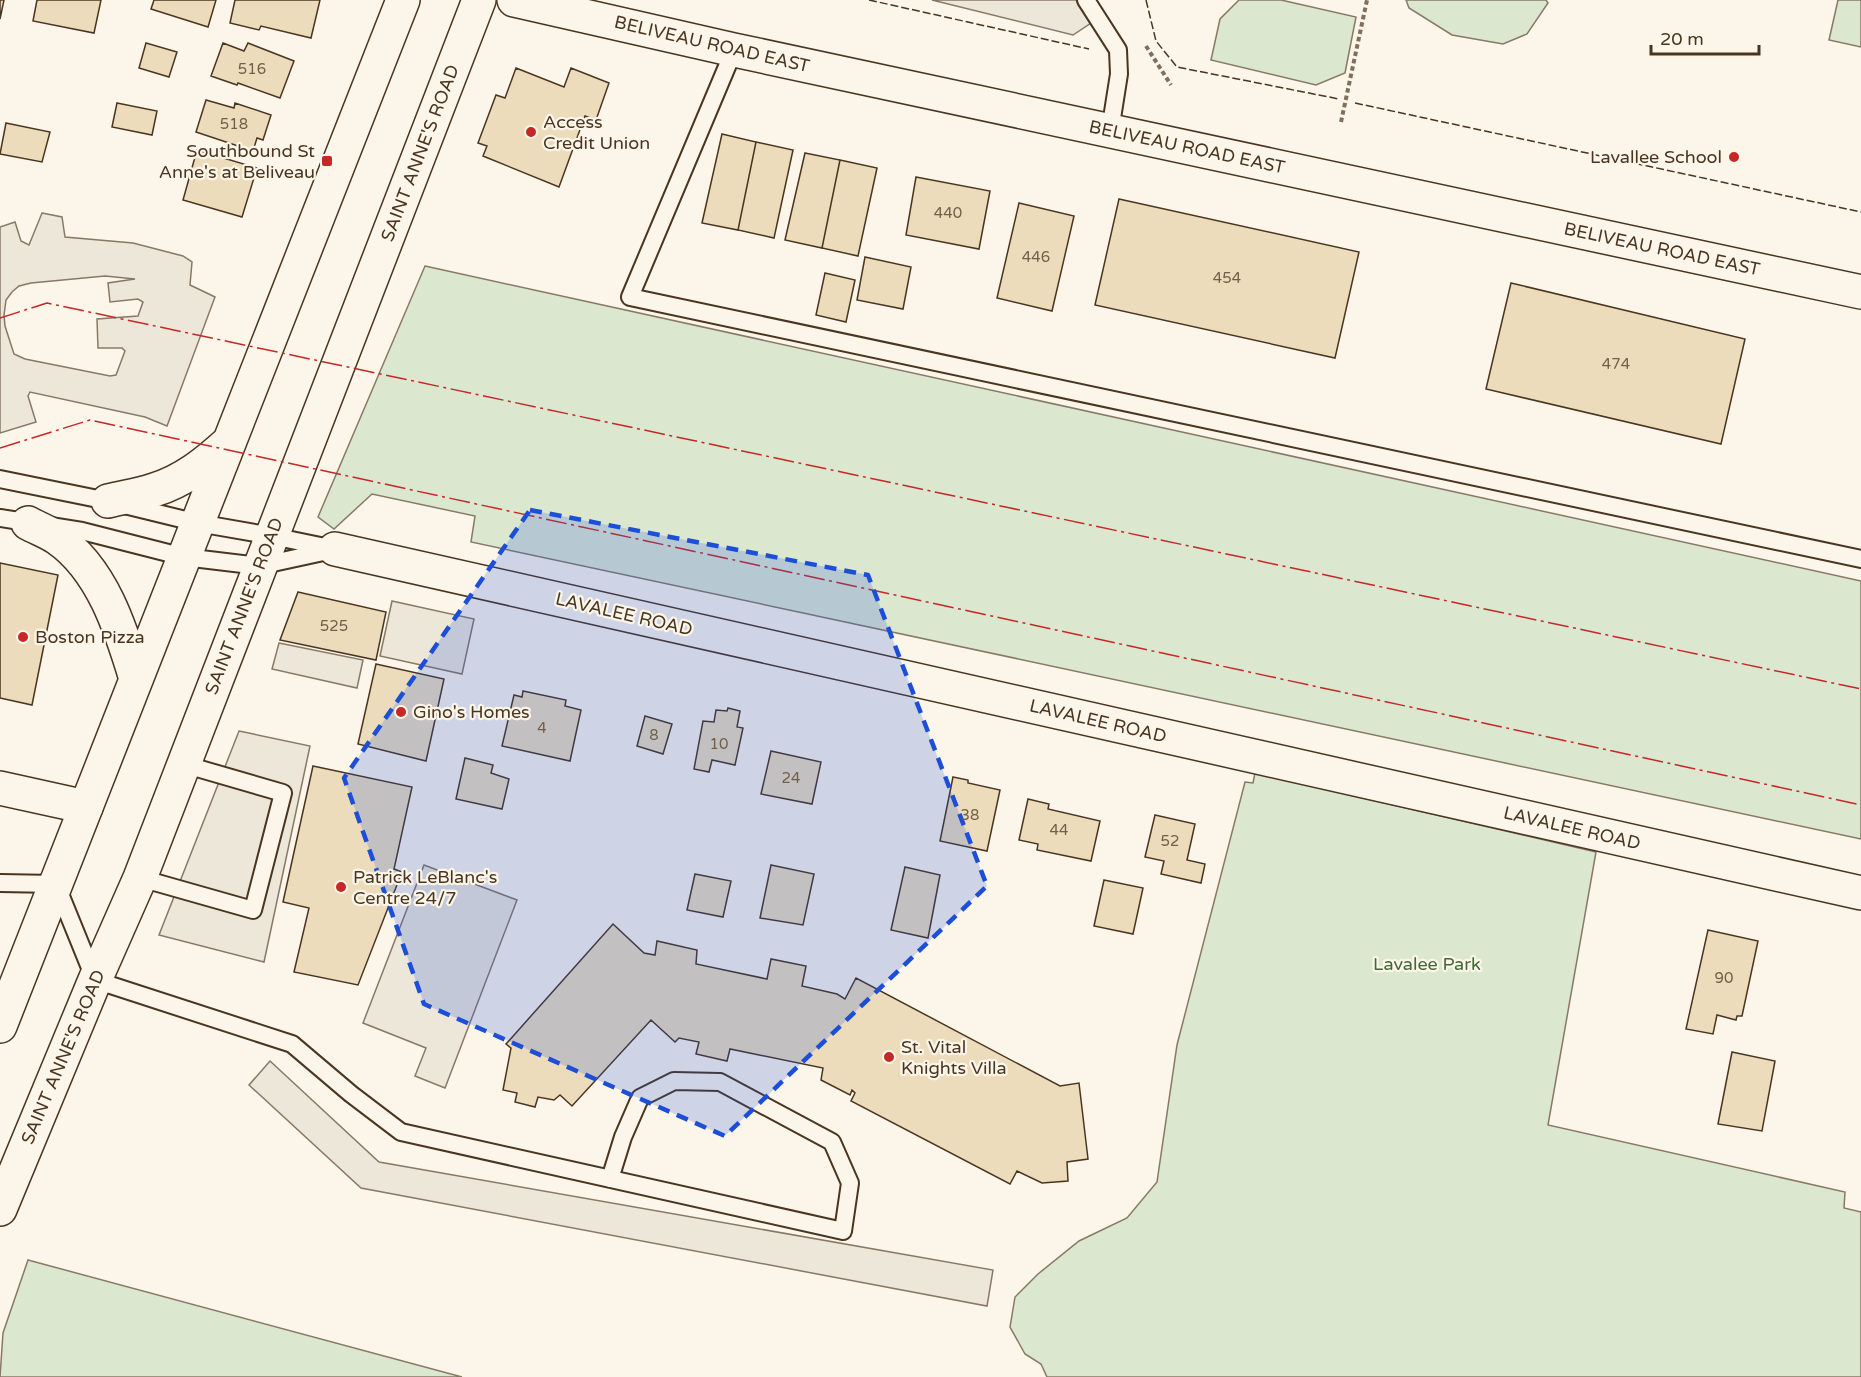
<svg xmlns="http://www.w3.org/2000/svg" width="1861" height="1377" font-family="'Varela Round',sans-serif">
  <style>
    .green { fill: #dce7d0; stroke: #887966; stroke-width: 1.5 }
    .parking { fill: #ede7d9; stroke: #887966; stroke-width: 1.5; fill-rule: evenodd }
    .building { fill: #ecdcbc; stroke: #4a3520; stroke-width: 1.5 }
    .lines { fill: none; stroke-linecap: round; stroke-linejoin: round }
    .lane-casing { stroke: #4a3520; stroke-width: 20 }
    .street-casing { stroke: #4a3520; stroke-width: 36 }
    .secondary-casing { stroke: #4a3520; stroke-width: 36 }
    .path { stroke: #7f6f5c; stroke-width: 4; stroke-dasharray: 4.5 3; stroke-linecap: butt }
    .lane { stroke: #fbf6e9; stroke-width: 16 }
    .street { stroke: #fbf6e9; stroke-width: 33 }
    .secondary { stroke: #fbf6e9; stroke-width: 33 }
    .fence { stroke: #4a3520; stroke-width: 1.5; stroke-dasharray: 8 3; stroke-linecap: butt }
    .power { stroke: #c62828; stroke-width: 1.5; stroke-dasharray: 21 4.5 3 4.5; stroke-linecap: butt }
    .marked { fill: #1d4ed8; fill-opacity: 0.2; stroke: #1d4ed8; stroke-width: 4.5; stroke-dasharray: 12 8; stroke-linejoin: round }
    .poi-dot { fill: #c62828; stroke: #fbf6e9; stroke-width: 2 }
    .labels { text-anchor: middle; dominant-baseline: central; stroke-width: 4.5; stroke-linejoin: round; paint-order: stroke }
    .number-label { font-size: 15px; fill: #725f47 }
    .street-label { font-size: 18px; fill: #4a3520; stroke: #fbf6e9 }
    .poi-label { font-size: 18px; fill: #4a3520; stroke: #fbf6e9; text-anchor: start }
    .park-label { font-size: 18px; fill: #436837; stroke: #fbf6e9 }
  </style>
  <rect width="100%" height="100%" fill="#fbf6e9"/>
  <path class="green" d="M1239,0h42l75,17 -11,56 -29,12 -105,-25 9,-41z
    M1406,0h140l2,3 -21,31 -24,10 -51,-9 -43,-27z
    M1838,0h23v47l-32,-7z
    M425,266l1436,315v258l-1390,-297 4,-26 -103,-22 -38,35 -16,-12z
    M1255,773l341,79 -48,273 297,67 -1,16 17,4v165h-814l-6,-13 -16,-10 -15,-27 5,-30 23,-23 41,-33 48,-23 30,-36 20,-137 68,-263 8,1z
    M28,1260l434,117h-462l3,-44z"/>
  <path class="parking" d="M932,0h144l15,23 -18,12z
    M42,213l20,4 3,20 68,6 50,13 9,6 -2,23 25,12 -48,129 -22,-9 -115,-25 -2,4 8,26 -36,11v-206l15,-5 6,19 8,4zM105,276l30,3 -27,4 2,19 28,-3 5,3 -5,14 -41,3 1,29h24l3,3 -9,24 -6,1 -85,-17 -11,-5 -9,-28 -1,-11 2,-15 6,-8 7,-6 12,-3z
    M392,601l82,18 -12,55 -82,-18z
    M279,643l84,17 -6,28 -85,-19z
    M239,731l71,15 -46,216 -105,-27z
    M424,865l93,35 -72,188 -30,-12 11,-28 -63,-25z
    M270,1061l109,101 614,108 -6,36 -626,-118 -112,-103z"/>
  <path class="building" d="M0,0h4l-4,19z
    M37,0h64l-7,33 -61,-12z
    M154,0h62l-8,27 -57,-18z
    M235,0h85l-9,38 -50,-12 -2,4 -29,-7z
    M146,43l31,9 -8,25 -30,-9z
    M223,43l21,8 4,-8 46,18 -14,37 -42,-15 -1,2 -26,-9z
    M516,68l48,19 7,-19 38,15 -13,37 -11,-4 -26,71 -76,-31 4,-10 -9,-3 18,-48 9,3z
    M206,100l28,8 1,-5 36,12 -8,25 -6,-2 -4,13 -57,-19z
    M117,103l40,8 -5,24 -40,-8z
    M6,123l44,9 -8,30 -42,-8z
    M722,134l34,8 -18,88 -36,-7z
    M756,142l37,8 -19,88 -36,-8z
    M197,150l60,18 -15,49 -59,-17z
    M805,153l35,7 -18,88 -37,-8z
    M840,160l37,8 -19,88 -36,-8z
    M916,177l74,14 -11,58 -73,-14z
    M1119,199l240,53 -24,106 -240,-53z
    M1019,203l55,13 -22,95 -55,-13z
    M865,257l46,10 -8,42 -46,-9z
    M825,273l30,7 -9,42 -30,-7z
    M1511,283l234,56 -24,105 -235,-55z
    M0,563l58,12 -26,130 -32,-7z
    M298,592l88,20 -10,48 -96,-20z
    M376,664l68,15 -18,82 -68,-17z
    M523,691l43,9 -1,6 16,4 -11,51 -68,-15 12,-51 8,2z
    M728,708l12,3 -3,16 6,1 -8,37 -23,-5 -3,12 -15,-3 9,-48 11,1 2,-12 11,1z
    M645,716l27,8 -9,30 -26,-8z
    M771,751l50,11 -9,42 -51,-10z
    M465,758l28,7 -2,8 18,6 -7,30 -46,-10z
    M313,766l99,21 -18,82 8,3 -44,113 -64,-13 15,-64 -26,-6z
    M953,777l15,3v3l32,7 -13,61 -47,-10z
    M1028,799l21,5 -1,5 52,12 -9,40 -54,-11 1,-6 -19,-4z
    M1155,815l40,9 -8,36 18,4 -4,19 -40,-9 3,-13 -19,-4z
    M771,865l43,9 -11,51 -43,-7z
    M905,867l35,8 -12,63 -37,-8z
    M695,874l36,7 -8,36 -36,-7z
    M1104,880l39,8 -10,46 -39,-8z
    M613,924l31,29 11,2 2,-14 40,9 -1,14 71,15 4,-20 35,7 -4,20 35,8 8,5 11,-21 204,108 19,-3 9,76 -21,3 1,19 -26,2 -25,-12 -7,13 -159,-83 4,-8 -3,-3 -2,5 -29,-15 2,-12 -93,-19 -3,12 -31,-7 3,-12 -20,-4 -4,4 -24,-22 -79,86 -12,-11 -6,5 -16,-3 -3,10 -20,-5 2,-9 -14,-3 8,-42 -5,-4z
    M1708,930l50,11 -16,75h-5l-1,4 -19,-5 -4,19 -27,-5z
    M1732,1052l43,9 -13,70 -44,-7z"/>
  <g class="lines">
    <g class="lane-casing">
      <path id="lane" d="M1086,0l32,50 1,24 -9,57
        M734,50l-104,247 1231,262
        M0,479l108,22 90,22 74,13 63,13
        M0,518l82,13 102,26 75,9 69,-15
        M140,878l113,32 30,-117 -100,-29
        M0,883l56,1 39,96 197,64 59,50 50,38 442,99 7,-48 -18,-41 -112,-60 -46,-1 -34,17 -17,39 -13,42"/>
    </g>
    <g class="street-casing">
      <path id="street" d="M514,0l220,50 1127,242
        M335,549l1526,344
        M0,788l86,19"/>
    </g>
    <g class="secondary-casing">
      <path id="secondary" d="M108,501c16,-4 32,-6 46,-11 30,-9 53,-28 75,-48
        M28,523c9,5 20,9 29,15 45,31 64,91 79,141
        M0,1026l403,-1026
        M0,1209l95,-229 45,-102 339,-878"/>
    </g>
    <path class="path" d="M1146,46l25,39
      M1341,122l26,-122"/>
    <use href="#lane" class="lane"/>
    <use href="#street" class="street"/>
    <use href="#secondary" class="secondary"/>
    <path class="fence" d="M869,0l220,49
      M1146,0l10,41 21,26 162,32
      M1355,103l506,109"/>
    <path class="power" d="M0,318l47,-15 1814,386
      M0,448l90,-28 1771,385"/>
  </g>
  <path class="marked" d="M530,510l338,65 119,311 -262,250 -301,-132 -80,-226z"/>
  <g class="poi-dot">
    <circle cx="531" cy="132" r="6"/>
    <circle cx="1734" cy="157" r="6"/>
    <rect x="321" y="155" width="12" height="12" rx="3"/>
    <circle cx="23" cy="637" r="6"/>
    <circle cx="401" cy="712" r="6"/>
    <circle cx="341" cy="887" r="6"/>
    <circle cx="889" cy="1057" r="6"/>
  </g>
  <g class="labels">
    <g class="number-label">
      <text x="252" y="69">516</text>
      <text x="234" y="124">518</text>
      <text x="948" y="213">440</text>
      <text x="1036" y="257">446</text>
      <text x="1227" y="278">454</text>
      <text x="1616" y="364">474</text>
      <text x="334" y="626">525</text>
      <text x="542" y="728">4</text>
      <text x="654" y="735">8</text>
      <text x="719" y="744">10</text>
      <text x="791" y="778">24</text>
      <text x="970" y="815">38</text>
      <text x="1059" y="830">44</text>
      <text x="1170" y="841">52</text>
      <text x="1724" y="978">90</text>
    </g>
    <g class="street-label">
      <text transform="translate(712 44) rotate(13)">BELIVEAU ROAD EAST</text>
      <text transform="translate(1187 147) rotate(12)">BELIVEAU ROAD EAST</text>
      <text transform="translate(420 153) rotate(-69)">SAINT ANNE'S ROAD</text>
      <text transform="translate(1662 249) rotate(12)">BELIVEAU ROAD EAST</text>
      <text transform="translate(244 606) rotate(-69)">SAINT ANNE'S ROAD</text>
      <text transform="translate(624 614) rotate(13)">LAVALEE ROAD</text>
      <text transform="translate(1098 721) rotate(13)">LAVALEE ROAD</text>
      <text transform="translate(1572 828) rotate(13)">LAVALEE ROAD</text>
      <text transform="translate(63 1057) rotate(-67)">SAINT ANNE'S ROAD</text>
    </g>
    <g class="poi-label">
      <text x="543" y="122">Access<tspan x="543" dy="21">Credit Union</tspan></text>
      <text x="315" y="151" text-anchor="end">Southbound St<tspan x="315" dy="21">Anne's at Beliveau</tspan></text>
      <text x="1722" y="157" text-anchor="end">Lavallee School</text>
      <text x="35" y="637">Boston Pizza</text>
      <text x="413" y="712">Gino's Homes</text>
      <text x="353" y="877">Patrick LeBlanc's<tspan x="353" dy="21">Centre 24/7</tspan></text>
      <text x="901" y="1047">St. Vital<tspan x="901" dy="21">Knights Villa</tspan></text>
    </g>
    <g class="park-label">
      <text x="1427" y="964">Lavalee Park</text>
    </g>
  </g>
  <path d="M1651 45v9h108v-9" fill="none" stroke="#4a3520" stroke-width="3"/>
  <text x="1660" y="45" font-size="18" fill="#4a3520" stroke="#fbf6e9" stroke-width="4.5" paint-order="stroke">20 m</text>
</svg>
